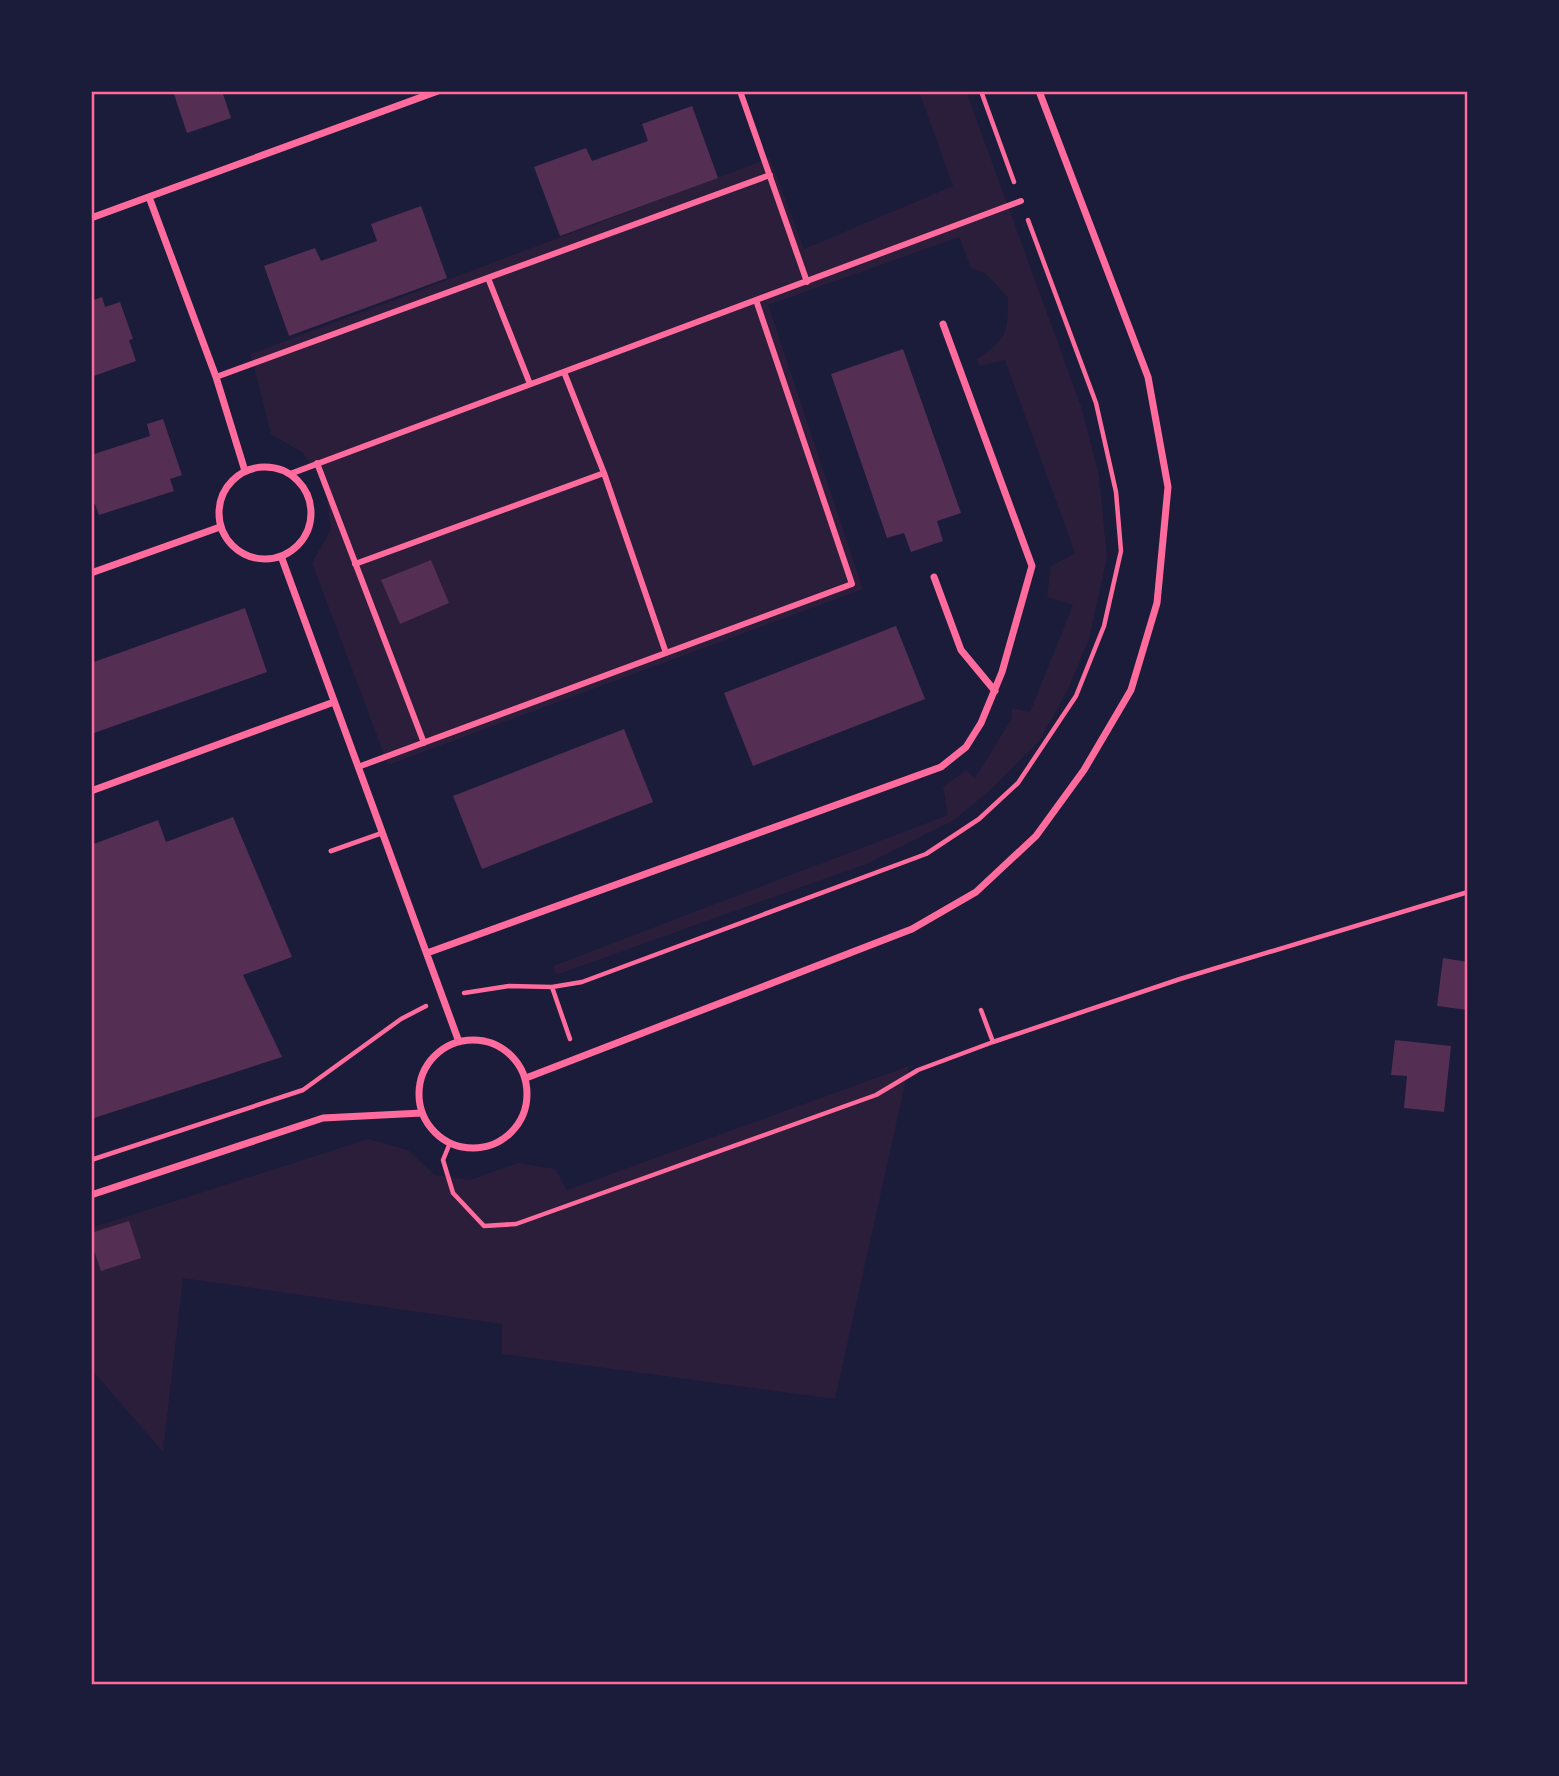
<svg xmlns="http://www.w3.org/2000/svg" width="1559" height="1776" font-family="'Fira Sans',sans-serif">
  <style>
    .green { fill: #2a1e3b }
    .building { fill: #542f53 }
    .lines { fill: none; stroke-linecap: round; stroke-linejoin: round }
    .path { stroke: #ff6b9d; stroke-width: 4.5 }
    .service { stroke: #ff6b9d; stroke-width: 5 }
    .pedestrian { stroke: #ff6b9d; stroke-width: 6 }
    .minor { stroke: #ff6b9d; stroke-width: 7 }
    .neatline { fill: none; stroke: #ff6b9d; stroke-width: 2.5 }
  </style>
  <rect width="100%" height="100%" fill="#1b1b3a"/>
  <path class="green" d="M919,91h47l116,318 17,67 8,81 -18,82 -20,48 -29,53 -51,51 -35,29 -85,43 -313,112 -3,-9 395,-151 -5,-28 23,-17 9,8 37,-60v-10l18,4 43,-107 -26,-8 4,-31 24,-13 -70,-193 -26,6 -2,-7c30,-20 31,-26 31,-62l-23,-24 -14,-5 -12,-31 -191,68 95,284 -475,176 -76,-202 19,-34 -6,-43 -22,-33 -32,-19 -20,-80 519,-196 34,91 149,-63z
    M909,1066l-74,333 -333,-45v-30l-319,-46 -20,174 -72,-83v-141l277,-89 40,11 27,25 35,5 48,-17 37,6 12,21z"/>
  <path class="building" d="M173,91h49l9,27 -44,15z
    M692,106l26,72 -158,58 -26,-69 52,-19 6,13 56,-20 -6,-17z
    M421,206l26,72 -158,58 -25,-70 51,-18 6,13 56,-20 -6,-17z
    M102,297l3,10 15,-5 13,37 -4,1 7,21 -45,16v-76z
    M903,349l58,164 -24,8 6,20 -32,11 -7,-19 -17,5 -56,-164z
    M163,419l19,56 -12,4 4,12 -75,24 -4,-11 -4,1v-50l59,-19 -3,-12z
    M431,560l18,43 -49,21 -19,-44z
    M245,608l22,64 -176,62v-71z
    M896,626l29,73 -172,67 -29,-73z
    M624,729l29,73 -171,67 -29,-73z
    M233,817l59,140 -49,18 39,82 -191,62v-274l67,-25 8,22z
    M1443,958l25,4v48l-31,-4z
    M1395,1040l56,6 -7,66 -40,-4 3,-32 -16,-1z
    M129,1221l12,37 -40,13 -10,-29v-9z"/>
  <g class="lines">
    <path class="path" d="M981,91l33,91
      M552,987l18,52
      M464,993l45,-7 43,1 30,-5 344,-128 53,-35 39,-36 58,-87 28,-70 17,-75 -5,-59 -20,-89 -68,-183
      M981,1010l12,32
      M450,1143l-7,17 10,33 31,33 32,-2 360,-129 42,-25 75,-28 187,-63 288,-87
      M91,1160l212,-70 98,-71 25,-13"/>
    <path class="service" d="M331,851l51,-18"/>
    <path class="pedestrian" d="M740,91l67,191
      M488,278l42,106
      M564,372l40,101 62,180
      M216,377l554,-202
      M317,463l107,280
      M290,474l731,-273
      M355,564l249,-91
      M358,767l494,-183 -96,-284"/>
    <path class="minor" d="M149,197l67,180 29,94
      M91,218l347,-127
      M219 513a46 46 0 1 1 92 0a46 46 0 1 1-92 0Z
      M281,556l178,486
      M91,573l129,-46
      M934,577l27,73 34,41
      M91,791l243,-89
      M427,953l514,-186 25,-20 15,-24 21,-51 30,-106 -89,-242
      M419 1094a54 54 0 1 1 108 0a54 54 0 1 1-108 0Z
      M526,1078l386,-149 64,-37 60,-56 48,-66 47,-80 26,-87 11,-116 -20,-110 -109,-286
      M91,1195l232,-77 99,-5"/>
  </g>
  <rect width="1559" height="1776" fill="none" stroke="#1b1b3a" stroke-width="186"/>
  <rect x="93" y="93" width="1373" height="1590" class="neatline"/>
</svg>
